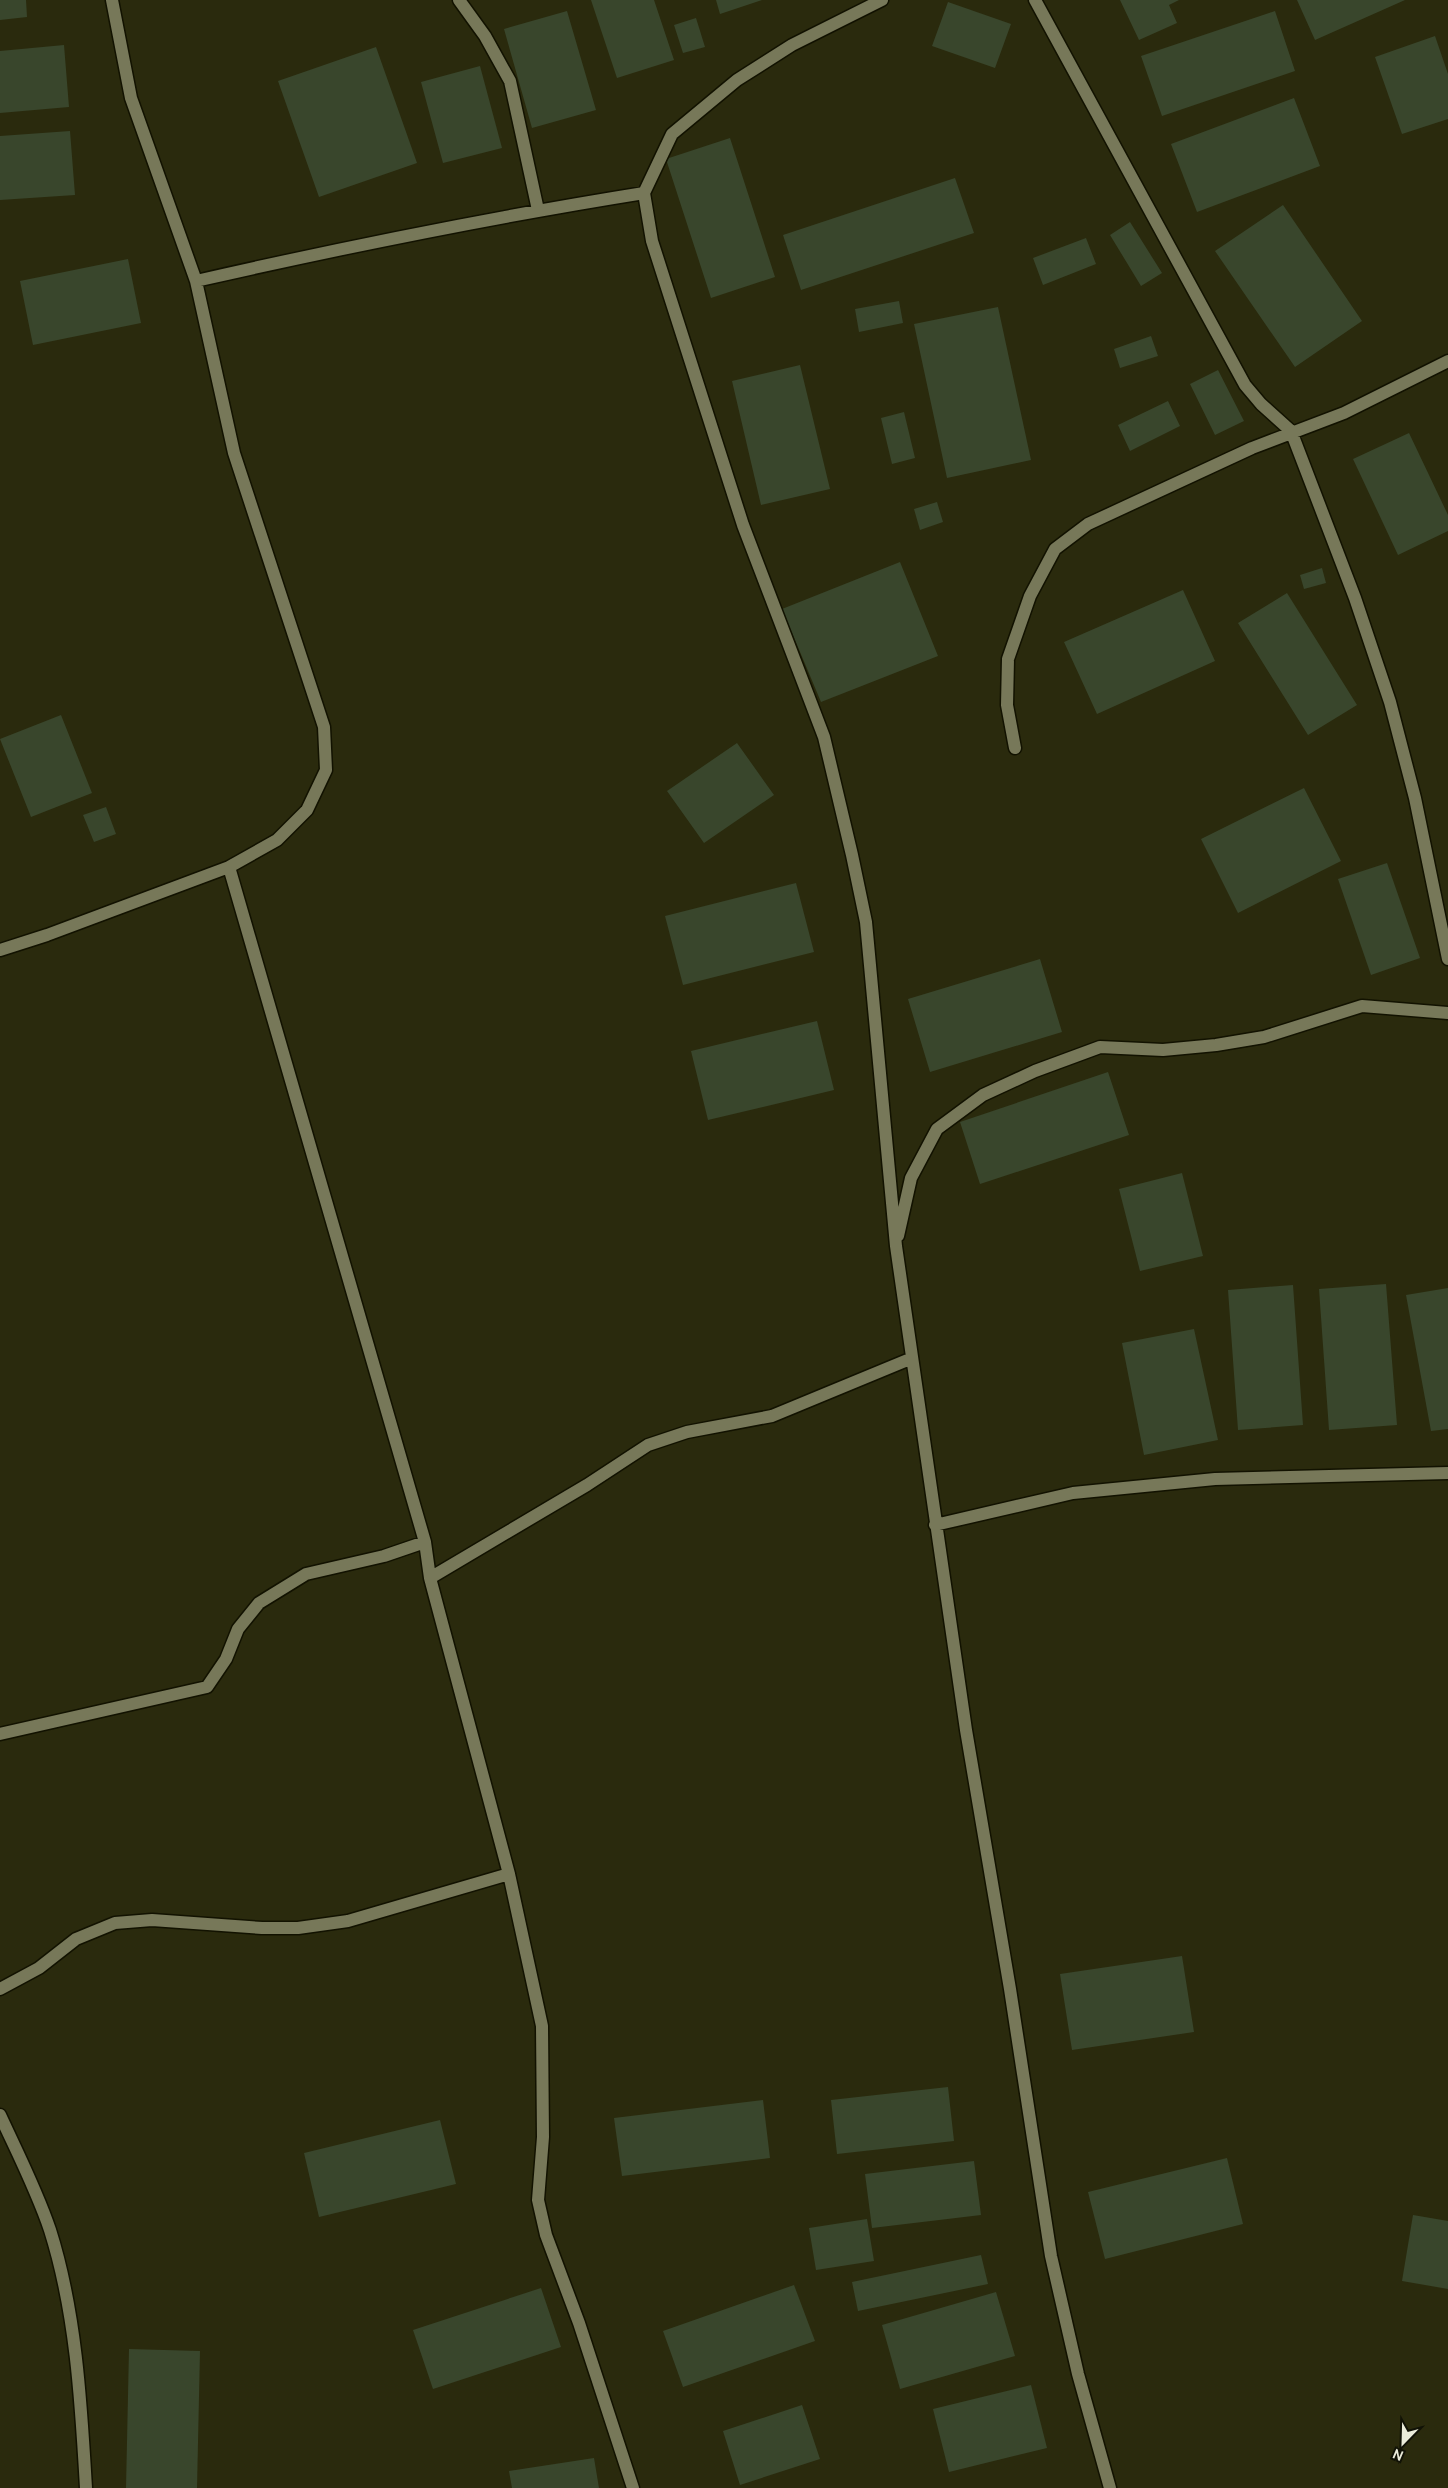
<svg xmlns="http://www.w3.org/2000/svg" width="1448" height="2488" font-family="Cabin,sans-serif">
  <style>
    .building { fill: #39462c }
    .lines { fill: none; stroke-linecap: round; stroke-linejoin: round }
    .minor-casing { stroke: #121200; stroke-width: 15 }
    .minor { stroke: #777859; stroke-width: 12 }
  </style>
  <rect width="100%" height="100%" fill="#2a2a0d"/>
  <path class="building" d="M0,0h26l1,17 -27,3z
    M591,0h63l20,60 -57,18z
    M716,0h46l-42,14z
    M1120,0h59l-10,5 8,18 -38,17z
    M1297,0h108l-90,40z
    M948,2l63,22 -16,44 -63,-22z
    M567,11l29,99 -64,18 -28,-99z
    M1275,11l20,60 -133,45 -21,-60z
    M696,18l9,29 -22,6 -9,-28z
    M1435,36l13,38v45l-46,15 -27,-77z
    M64,45l5,62 -69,6v-62z
    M376,47l41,116 -98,34 -41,-116z
    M480,66l22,82 -59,15 -22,-81z
    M1294,98l26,68 -123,46 -26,-68z
    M70,131l5,64 -75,5v-64z
    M730,138l45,139 -64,21 -45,-139z
    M955,178l19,55 -173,57 -18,-55z
    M1283,205l79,116 -67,46 -80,-116z
    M1130,222l32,51 -21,13 -31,-51z
    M1086,238l10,26 -53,21 -10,-27z
    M128,259l13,64 -108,22 -13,-64z
    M899,301l4,22 -44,9 -4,-23z
    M998,307l33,153 -84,18 -33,-154z
    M1151,336l7,20 -38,12 -6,-19z
    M800,365l30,124 -69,16 -29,-124z
    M1218,370l26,51 -29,14 -25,-51z
    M1168,401l12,25 -50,25 -12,-26z
    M904,412l11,46 -23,6 -11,-46z
    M1409,433l39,82v16l-50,24 -45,-96z
    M937,502l6,20 -23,8 -6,-21z
    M900,562l38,94 -117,46 -39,-93z
    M1322,568l4,15 -22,6 -4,-14z
    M1183,590l32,71 -118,53 -33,-72z
    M1287,593l70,112 -49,30 -70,-112z
    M61,715l31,78 -61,24 -31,-78z
    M737,743l37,52 -70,48 -37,-52z
    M1304,788l37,73 -103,52 -37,-74z
    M106,807l10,27 -22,8 -11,-27z
    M1387,863l33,95 -49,17 -33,-96z
    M796,883l18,69 -131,33 -18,-69z
    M1040,959l22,73 -132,40 -22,-73z
    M817,1021l17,69 -126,30 -17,-69z
    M1108,1072l21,63 -149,49 -20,-62z
    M1182,1173l21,83 -63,15 -21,-82z
    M1386,1284l11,141 -68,5 -10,-141z
    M1293,1285l10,140 -65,5 -10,-140z
    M1448,1288v141l-17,2 -25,-136z
    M1194,1329l24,111 -74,15 -22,-112z
    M1182,1956l12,76 -122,18 -12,-76z
    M948,2087l6,54 -117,13 -6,-54z
    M763,2100l7,58 -148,18 -8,-58z
    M440,2120l16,64 -137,33 -15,-64z
    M1227,2158l16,66 -138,35 -17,-67z
    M974,2161l7,54 -109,13 -7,-54z
    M1413,2215l35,6v68l-46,-8z
    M867,2219l7,42 -58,9 -7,-42z
    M981,2255l7,29 -130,27 -6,-29z
    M794,2285l21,56 -132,46 -20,-56z
    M541,2288l20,59 -128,42 -20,-59z
    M996,2292l19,64 -115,33 -18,-64z
    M129,2349l71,2 -3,137h-71z
    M1031,2385l16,63 -98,24 -16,-63z
    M802,2405l18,54 -80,26 -17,-54z
    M594,2458l5,30h-87l-3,-17z"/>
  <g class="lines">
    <g class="minor-casing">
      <path id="minor" d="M459,0l26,36 25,45 28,129
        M882,0l-90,45 -55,35 -65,54 -28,59 8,48 91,284 81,212 28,118 14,67 30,324 70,484 44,259 41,267 27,118 32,114
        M1035,0l210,385 16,19 30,27 64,167 35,104 25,96 33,161
        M196,281c149,-34 298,-64 448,-88
        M1015,748l-8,-43 1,-46 22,-63 25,-47 33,-25 164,-76 92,-35 104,-52
        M229,867l196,675 5,36 79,296 33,152 1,111 -5,63 8,35 33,88 54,165
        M0,950l47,-15 182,-68 48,-27 30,-30 19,-40 -2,-43 -90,-274 -38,-172 -65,-183 -19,-98
        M898,1236l13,-58 26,-49 46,-34 52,-24 65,-24 63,3 53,-5 48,-8 98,-31 86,7
        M935,1525l138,-32 142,-14 233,-6
        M430,1578l157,-93 61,-40 39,-13 85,-16 138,-57
        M0,1734l207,-47 19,-28 12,-30 21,-26 47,-29 78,-18 41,-14
        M0,1989l39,-21 37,-29 39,-16 37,-3 110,8h36l50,-7 161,-47
        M0,2115c17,37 37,76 50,115 26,82 31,172 36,258"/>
    </g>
    <use href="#minor" class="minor"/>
  </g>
  <g transform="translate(1403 2443) rotate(203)" stroke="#111206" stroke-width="4" paint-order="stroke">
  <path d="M0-4L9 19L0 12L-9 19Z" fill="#eaebda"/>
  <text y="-8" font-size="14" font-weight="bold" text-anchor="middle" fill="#eaebda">N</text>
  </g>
</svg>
